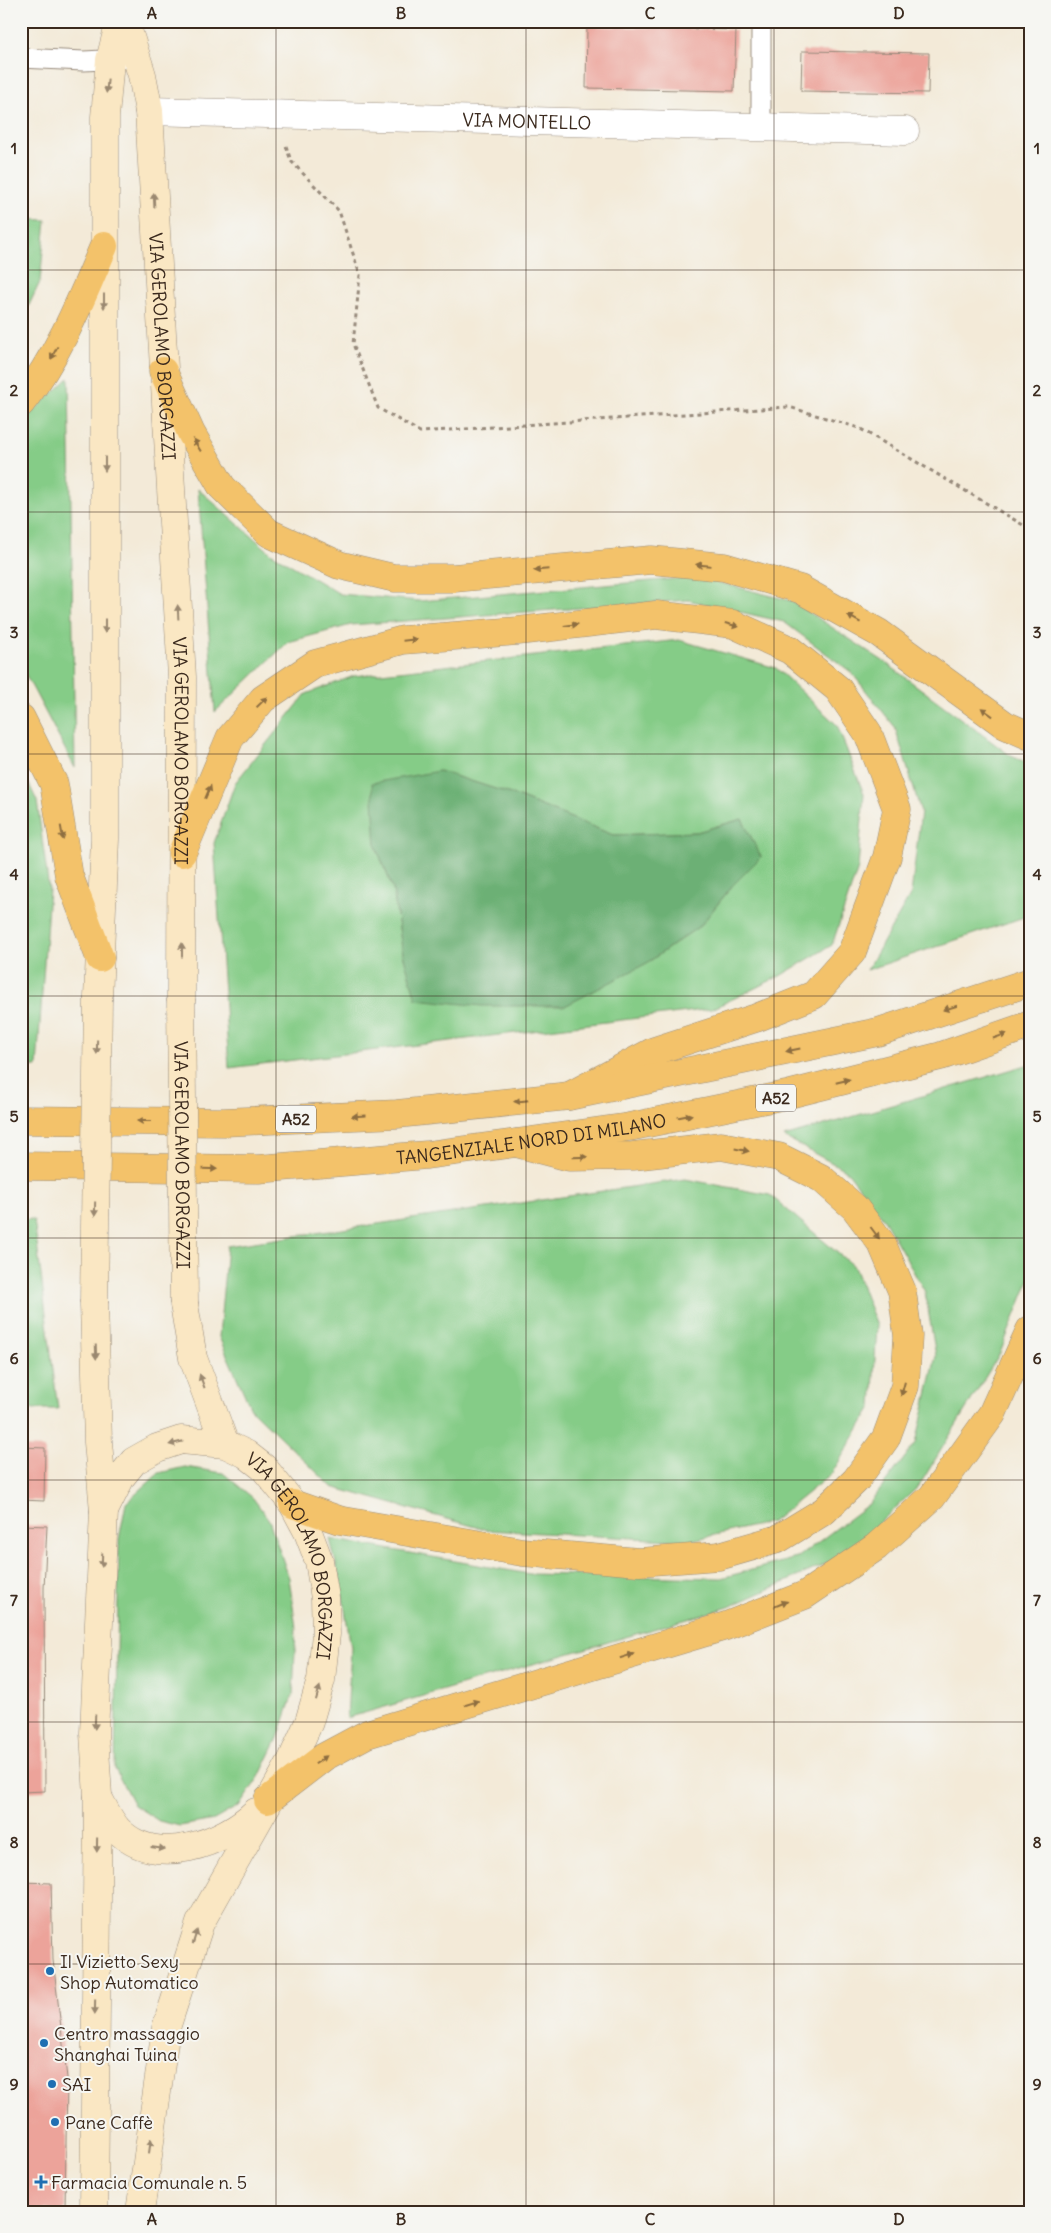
<svg xmlns="http://www.w3.org/2000/svg" width="1051" height="2233" font-family="Delius,sans-serif">
  <style>
    .green { fill: #85cc87; stroke: #607b52; fill-rule: evenodd }
    .forest { fill: #6cb074; stroke: #546d49 }
    .building { fill: #eca39a }
    .lines { fill: none; stroke-linecap: round; stroke-linejoin: round }
    .service-casing { stroke: #978a7b; stroke-width: 21 }
    .minor-casing { stroke: #978a7b; stroke-width: 29 }
    .secondary-casing { stroke: #978a7b; stroke-width: 29 }
    .motorway-casing { stroke: #978a7b; stroke-width: 29 }
    .path { stroke: #978a7b; stroke-width: 3; stroke-dasharray: 4 4; stroke-linecap: butt }
    .service { stroke: #fff; stroke-width: 19 }
    .minor { stroke: #fff; stroke-width: 28 }
    .secondary { stroke: #fae7c3; stroke-width: 28 }
    .motorway { stroke: #f3c26a; stroke-width: 28 }
    .secondary-bridge-casing { stroke: #978a7b; stroke-width: 29; stroke-linecap: butt }
    .secondary-bridge { stroke: #fae7c3; stroke-width: 28 }
    .oneway { fill: #9a8870 }
    .oneway2 { fill: #8e6e40 }
    .grid { fill: none; stroke: #3b2a1e; stroke-width: 1; stroke-opacity: 0.55 }
    .poi-dot { fill: #1f6fb2; stroke: #f6f6f2; stroke-width: 2 }
    .labels { text-anchor: middle; dominant-baseline: central; stroke-width: 4; stroke-linejoin: round; paint-order: stroke }
    .shield { fill: #f6f6f2; stroke: #73675e; stroke-width: 1 }
    .shield-label { font-size: 16px; font-weight: bold; fill: #3b2a1e }
    .street-label { font-size: 18px; fill: #3b2a1e; stroke: #f6f6f2 }
    .poi-label { font-size: 18px; fill: #3b2a1e; stroke: #f6f6f2; text-anchor: start }
    .neatline { fill: none; stroke: #3b2a1e; stroke-width: 2 }
    .grid-label { font-size: 16px; text-anchor: middle; font-weight: bold; fill: #3b2a1e }
  </style>
  <rect width="100%" height="100%" fill="#f6f6f2"/>
  <filter id="ink" filterUnits="userSpaceOnUse"><feTurbulence type="fractalNoise" baseFrequency=".02" numOctaves="2"/><feDisplacementMap in="SourceGraphic" scale="10" xChannelSelector="R" yChannelSelector="G"/><feConvolveMatrix kernelMatrix="1 2 1 2 8 2 1 2 1" color-interpolation-filters="sRGB"/></filter>
  <filter id="wash" filterUnits="userSpaceOnUse"><feTurbulence type="fractalNoise" baseFrequency=".0096" numOctaves="4" result="noise"/><feDisplacementMap in="SourceGraphic" scale="20" xChannelSelector="R" yChannelSelector="G"/><feGaussianBlur stdDeviation="1.12" result="paint"/><feColorMatrix in="noise" values="0 0 0 0 0 0 0 0 0 0 0 0 0 0 0 0 0 1.4 0 .05"/><feComposite in="paint" operator="in"/></filter>
  <g filter="url(#wash)">
    <rect width="100%" height="100%" fill="#f3ead8"/>
    <path class="green" d="M21,219l25,1 -6,62 -19,40z
      M69,378l6,390 -54,-102v-239l9,-13z
      M198,489l73,64 69,41 79,7 278,-24 95,24 94,62 125,93 19,8v151l-163,55 44,-76 10,-82 -26,-85 -44,-55 -67,-50 -96,-22 -337,25 -63,17 -73,70z
      M679,640l97,28 61,57 27,69 -6,74 -26,77 -52,31 -68,33 -483,59 -15,-225 21,-60 71,-89 48,-18zM439,771l75,24 99,40 84,-3 45,-13 19,38 -29,29 -31,39 -54,38 -244,-9 -10,-65 -17,-43z
      M21,767l16,34 12,89 -12,177 -16,-2z
      M1030,1064v215l-30,74 -81,133 -75,70 -115,51 -382,111 4,-70 -10,-64 -11,-45 199,35 192,4 76,-20 73,-55 46,-60 20,-87 -11,-64 -40,-71 -38,-50 -63,-34z
      M685,1179l85,16 84,72 23,59 -5,81 -40,66 -60,49 -84,19 -201,-11 -155,-43 -81,-78 -32,-72 8,-91z
      M21,1219l13,1 24,189h-37z
      M185,1467l38,6 30,25 16,22 20,58 7,50 -3,66 -15,44 -19,39 -19,28 -26,15 -34,6 -21,-5 -25,-16 -19,-36 4,-230 7,-36 33,-30z"/>
    <path class="forest" d="M439,771l75,24 99,40 84,-3 45,-13 19,38 -29,29 -31,39 -54,38 -82,43h-83l-66,-7 -13,-45 -10,-65 -17,-43 -4,-63z"/>
    <g id="blocks">
      <path class="building" d="M587,26l149,4 -2,61 -148,-3z
        M802,51l127,2 -1,40 -127,-2z
        M21,1447l24,1 -1,53 -23,-1z
        M21,1525l26,1 -3,62 1,203 -24,1z
        M21,1882l30,1 2,77 14,118 -2,132 -44,-1z"/>
    </g>
  </g>
  <g filter="url(#ink)">
    <use href="#blocks" fill-opacity="0" stroke="#978a7b" stroke-width="1"/>
    <g class="lines">
      <g class="service-casing">
        <path id="service" d="M761,21v107
          M21,58l63,3 38,-2"/>
      </g>
      <g class="minor-casing">
        <g id="minor">
          <path id="s1" d="M149,111l756,20"/>
        </g>
      </g>
      <g class="secondary-casing">
        <g id="secondary">
          <path id="s2" d="M125,21l17,54 7,36 33,566 -1,322"/>
          <path d="M98,998l7,-159v-722l5,-57 10,-39"/>
          <path d="M184,1304l9,54 32,86"/>
          <path id="s3" d="M104,1511l17,-34 13,-16 23,-13 24,-8 44,4 21,10 18,14 29,36 15,28 11,29 6,37 1,36 -5,46 -12,42 -18,40 -91,161 -34,105 -26,184"/>
          <path d="M98,1797c6,11 11,23 20,33 37,39 106,13 138,-18"/>
          <path d="M94,2212l4,-416 -4,-63 10,-222 -6,-69 -4,-139"/>
        </g>
      </g>
      <g class="motorway-casing">
        <g id="motorway">
          <path d="M163,371l28,62 31,54 47,46 70,32 55,13h60l197,-18 73,7 76,22 79,44 126,92 25,11"/>
          <path d="M21,403c37,-46 60,-103 83,-157"/>
          <path d="M21,718l33,66 15,92 31,82"/>
          <path d="M182,853l48,-115 33,-39 52,-35 88,-24 115,-9 138,-16 77,9 57,26 48,39 30,44 29,76 -10,48 -35,95 -38,43 -58,23 -102,33 -85,45"/>
          <path d="M21,1120l203,2 173,-8 172,-18 309,-64 152,-50"/>
          <path id="s4" d="M21,1166l237,3 169,-14 89,-12 113,-16 157,-32 155,-39 89,-31"/>
          <path d="M293,1504l46,16 183,32 117,10 80,-6 59,-17 46,-28 32,-31 30,-42 19,-52 3,-50 -6,-45 -20,-47 -27,-36 -34,-30 -42,-21 -58,-11 -88,10 -64,1 -53,-14"/>
          <path d="M268,1800l56,-43 43,-23 359,-108 79,-31 71,-48 56,-50 60,-83 38,-84"/>
        </g>
      </g>
      <path class="path" d="M286,146l5,15 48,50 21,64 -7,69 25,64 42,24 369,-25 70,21 171,101"/>
      <use href="#service" class="service"/>
      <use href="#minor" class="minor"/>
      <use href="#secondary" class="secondary"/>
      <use href="#motorway" class="motorway"/>
      <g class="secondary-bridge-casing">
        <g id="secondary-bridge">
          <path id="s5" d="M181,999l3,305"/>
          <path d="M94,1303l4,-305"/>
        </g>
      </g>
      <use href="#secondary-bridge" class="secondary-bridge"/>
    </g>
    <defs><path id="oneway-solid" d="M-6-.8H1V-3.2L6.5 0L1 3.2V.8H-6Z" transform="scale(1.25)"/></defs>
    <g class="oneway">
      <use href="#oneway-solid" transform="translate(107 86) rotate(96)"/>
      <use href="#oneway-solid" transform="translate(154 200) rotate(-93)"/>
      <use href="#oneway-solid" transform="translate(104 301) rotate(90)"/>
      <use href="#oneway-solid" transform="translate(105 464) rotate(90)"/>
      <use href="#oneway-solid" transform="translate(178 612) rotate(-93)"/>
      <use href="#oneway-solid" transform="translate(105 626) rotate(90)"/>
      <use href="#oneway-solid" transform="translate(182 950) rotate(-90)"/>
      <use href="#oneway-solid" transform="translate(97 1047) rotate(91)"/>
      <use href="#oneway-solid" transform="translate(95 1209) rotate(91)"/>
      <use href="#oneway-solid" transform="translate(96 1352) rotate(88)"/>
      <use href="#oneway-solid" transform="translate(202 1381) rotate(-110)"/>
      <use href="#oneway-solid" transform="translate(176 1443) rotate(166)"/>
      <use href="#oneway-solid" transform="translate(102 1560) rotate(92)"/>
      <use href="#oneway-solid" transform="translate(318 1693) rotate(-74)"/>
      <use href="#oneway-solid" transform="translate(95 1722) rotate(92)"/>
      <use href="#oneway-solid" transform="translate(97 1845) rotate(91)"/>
      <use href="#oneway-solid" transform="translate(158 1848) rotate(8)"/>
      <use href="#oneway-solid" transform="translate(195 1937) rotate(-72)"/>
      <use href="#oneway-solid" transform="translate(95 2007) rotate(91)"/>
      <use href="#oneway-solid" transform="translate(150 2146) rotate(-82)"/>
    </g>
    <g class="oneway2">
      <use href="#oneway-solid" transform="translate(54 353) rotate(118)"/>
      <use href="#oneway-solid" transform="translate(197 445) rotate(-121)"/>
      <use href="#oneway-solid" transform="translate(703 565) rotate(-175)"/>
      <use href="#oneway-solid" transform="translate(541 570) rotate(175)"/>
      <use href="#oneway-solid" transform="translate(854 619) rotate(-151)"/>
      <use href="#oneway-solid" transform="translate(571 625) rotate(-7)"/>
      <use href="#oneway-solid" transform="translate(732 625) rotate(15)"/>
      <use href="#oneway-solid" transform="translate(410 640) rotate(-6)"/>
      <use href="#oneway-solid" transform="translate(262 702) rotate(-44)"/>
      <use href="#oneway-solid" transform="translate(987 712) rotate(-144)"/>
      <use href="#oneway-solid" transform="translate(208 792) rotate(-67)"/>
      <use href="#oneway-solid" transform="translate(62 833) rotate(80)"/>
      <use href="#oneway-solid" transform="translate(950 1008) rotate(162)"/>
      <use href="#oneway-solid" transform="translate(1000 1036) rotate(-19)"/>
      <use href="#oneway-solid" transform="translate(793 1050) rotate(168)"/>
      <use href="#oneway-solid" transform="translate(843 1081) rotate(-14)"/>
      <use href="#oneway-solid" transform="translate(521 1101) rotate(174)"/>
      <use href="#oneway-solid" transform="translate(359 1116) rotate(177)"/>
      <use href="#oneway-solid" transform="translate(685 1116) rotate(-11)"/>
      <use href="#oneway-solid" transform="translate(144 1121) rotate(-180)"/>
      <use href="#oneway-solid" transform="translate(742 1150) rotate(11)"/>
      <use href="#oneway-solid" transform="translate(580 1157) rotate(-1)"/>
      <use href="#oneway-solid" transform="translate(210 1169) rotate(1)"/>
      <use href="#oneway-solid" transform="translate(875 1233) rotate(53)"/>
      <use href="#oneway-solid" transform="translate(903 1389) rotate(105)"/>
      <use href="#oneway-solid" transform="translate(781 1604) rotate(-22)"/>
      <use href="#oneway-solid" transform="translate(627 1656) rotate(-17)"/>
      <use href="#oneway-solid" transform="translate(472 1703) rotate(-17)"/>
      <use href="#oneway-solid" transform="translate(321 1760) rotate(-35)"/>
    </g>
  </g>
  <path class="grid" d="M276,21v2191M526,21v2191M774,21v2191M21,270h1009M21,512h1009M21,754h1009M21,996h1009M21,1238h1009M21,1480h1009M21,1722h1009M21,1964h1009"/>
  <g class="poi-dot">
    <circle cx="50" cy="1971" r="5"/>
    <circle cx="44" cy="2043" r="5"/>
    <circle cx="52" cy="2084" r="5"/>
    <circle cx="55" cy="2122" r="5"/>
    <path d="M38.5 2174.5h5v5h5v5h-5v5h-5v-5h-5v-5h5z"/>
  </g>
  <g class="labels">
    <g class="shield">
      <rect x="756" y="1084.5" width="40" height="27" rx="4"/>
      <rect x="276" y="1105.5" width="40" height="27" rx="4"/>
    </g>
    <g class="shield-label">
      <text x="776" y="1098">A52</text>
      <text x="296" y="1119">A52</text>
    </g>
    <g class="street-label">
      <text stroke="none"><textPath href="#s1" startOffset="378">VIA MONTELLO</textPath></text>
      <text stroke="none"><textPath href="#s2" startOffset="329">VIA GEROLAMO BORGAZZI</textPath></text>
      <text stroke="none"><textPath href="#s2" startOffset="734">VIA GEROLAMO BORGAZZI</textPath></text>
      <text stroke="none"><textPath href="#s4" startOffset="512">TANGENZIALE NORD DI MILANO</textPath></text>
      <text stroke="none"><textPath href="#s5" startOffset="156">VIA GEROLAMO BORGAZZI</textPath></text>
      <text stroke="none"><textPath href="#s3" startOffset="295">VIA GEROLAMO BORGAZZI</textPath></text>
    </g>
    <g class="poi-label">
      <text x="60" y="1961">Il Vizietto Sexy<tspan x="60" dy="21">Shop Automatico</tspan></text>
      <text x="54" y="2033">Centro massaggio<tspan x="54" dy="21">Shanghai Tuina</tspan></text>
      <text x="62" y="2084">SAI</text>
      <text x="65" y="2122">Pane Caffè</text>
      <text x="51" y="2182">Farmacia Comunale n. 5</text>
    </g>
  </g>
  <rect width="1051" height="2233" fill="none" stroke="#f6f6f2" stroke-width="55"/>
  <rect x="28" y="28" width="996" height="2178" class="neatline"/>
  <g class="grid-label">
    <text x="152" y="19">A</text>
    <text x="401" y="19">B</text>
    <text x="650" y="19">C</text>
    <text x="899" y="19">D</text>
    <text x="14" y="154">1</text>
    <text x="1037" y="154">1</text>
    <text x="14" y="396">2</text>
    <text x="1037" y="396">2</text>
    <text x="14" y="638">3</text>
    <text x="1037" y="638">3</text>
    <text x="14" y="880">4</text>
    <text x="1037" y="880">4</text>
    <text x="14" y="1122">5</text>
    <text x="1037" y="1122">5</text>
    <text x="14" y="1364">6</text>
    <text x="1037" y="1364">6</text>
    <text x="14" y="1606">7</text>
    <text x="1037" y="1606">7</text>
    <text x="14" y="1848">8</text>
    <text x="1037" y="1848">8</text>
    <text x="14" y="2090">9</text>
    <text x="1037" y="2090">9</text>
    <text x="152" y="2225">A</text>
    <text x="401" y="2225">B</text>
    <text x="650" y="2225">C</text>
    <text x="899" y="2225">D</text>
  </g>
</svg>
